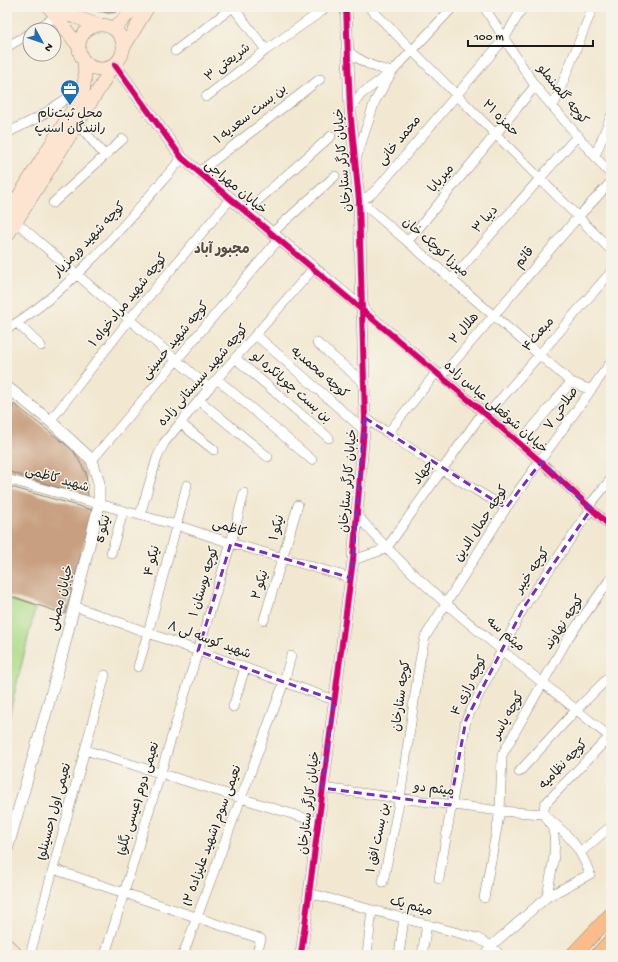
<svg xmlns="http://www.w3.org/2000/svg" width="618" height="962" font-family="'Gochi Hand','Playpen Sans Arabic',sans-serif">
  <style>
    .green { fill: #acdb89; stroke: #647c52 }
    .building { fill: #c89f80 }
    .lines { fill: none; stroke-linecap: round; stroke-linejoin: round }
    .minor-casing { stroke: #878276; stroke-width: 10 }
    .tertiary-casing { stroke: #878276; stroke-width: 12 }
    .secondary-casing { stroke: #878276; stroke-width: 14 }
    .trunk-casing { stroke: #878276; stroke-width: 16 }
    .minor { stroke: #fff; stroke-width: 9 }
    .tertiary { stroke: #fff; stroke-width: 11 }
    .secondary { stroke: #fde4d0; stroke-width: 13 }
    .trunk { stroke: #f9bc8a; stroke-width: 15 }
    .cycleway-casing { stroke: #f7f3e8; stroke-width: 8 }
    .cycleway { stroke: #d6006c; stroke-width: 6 }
    .marked { fill: none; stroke: #7b2cbf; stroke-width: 3; stroke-dasharray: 8 5; stroke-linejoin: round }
    .labels { text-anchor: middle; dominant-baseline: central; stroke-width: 3; stroke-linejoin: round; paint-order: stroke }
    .street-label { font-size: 13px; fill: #1c1c1c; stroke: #f7f3e8 }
    .poi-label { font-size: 13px; fill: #1c1c1c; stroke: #f7f3e8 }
    .neighbourhood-label { font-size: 14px; font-weight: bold; fill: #584a3f; stroke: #f7f3e8 }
  </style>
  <rect width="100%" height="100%" fill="#f7f3e8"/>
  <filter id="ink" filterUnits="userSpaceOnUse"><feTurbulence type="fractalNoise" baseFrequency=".025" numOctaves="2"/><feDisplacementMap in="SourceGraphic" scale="8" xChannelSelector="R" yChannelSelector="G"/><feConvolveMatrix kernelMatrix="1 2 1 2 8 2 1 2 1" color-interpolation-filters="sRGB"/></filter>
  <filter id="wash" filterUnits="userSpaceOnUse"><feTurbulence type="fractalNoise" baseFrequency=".012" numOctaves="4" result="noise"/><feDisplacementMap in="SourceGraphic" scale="16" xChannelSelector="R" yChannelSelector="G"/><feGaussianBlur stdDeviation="0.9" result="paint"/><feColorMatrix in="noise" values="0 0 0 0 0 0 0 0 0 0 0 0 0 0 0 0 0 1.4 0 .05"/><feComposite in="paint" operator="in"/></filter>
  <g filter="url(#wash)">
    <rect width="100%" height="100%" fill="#f2e8d1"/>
    <path class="green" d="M7,599l28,10 -26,107 -2,1z"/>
    <g id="blocks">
      <path class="building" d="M82,7h38l-4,5 -8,1z
        M14,404l59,46 13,23 2,24 -81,-26v-42z
        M7,486l86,24 -28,104 -58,-19z"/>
    </g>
  </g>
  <g filter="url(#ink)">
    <use href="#blocks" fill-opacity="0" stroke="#878276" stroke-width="1"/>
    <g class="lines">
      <g class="minor-casing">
        <path id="minor" d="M233,7l33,43
          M369,7l242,243
          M484,7l51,79 76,89
          M523,7l-19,32 -127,150 -8,7 -10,4 212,182 20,8
          M34,30l23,-14
          M7,47l23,-14
          M346,50c15,12 28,18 46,22l-31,22 -11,15
          M175,51l58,-44
          M206,97l60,-47 56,-39
          M553,107l40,-100
          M77,122l28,34
          M7,133l32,-16 30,-20
          M595,156l16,-40
          M356,159l19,-58 17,-29 61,-65
          M199,172l121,-93
          M53,203l70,-64
          M246,211l85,-75
          M16,222l193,166
          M272,233l63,-57
          M408,241l127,-155
          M452,279l126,-144
          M363,309l178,153 70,65
          M17,323l24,23
          M7,329c70,-43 122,-110 175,-171
          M256,335l108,95
          M317,343l47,40
          M235,358l94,80
          M441,377l137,-160 33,-35
          M217,379l95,81
          M199,400l69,57
          M487,415l124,-143
          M365,418l23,15 48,-60
          M50,421l79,-101 102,-122
          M180,423l34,27
          M388,433l54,37 64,38
          M519,444l52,-62
          M92,460l187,-221
          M7,479l169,46 55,18 120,35
          M588,507l23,-28
          M140,515l17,-57 7,-15 45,-55 104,-119
          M357,515c72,84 168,152 254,223
          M386,549l97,-137
          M111,553l12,-41
          M353,560l33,-11
          M74,606l260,94
          M264,620l34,-115
          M138,667l10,-34 39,-148
          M233,707l12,-39
          M85,750l233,72
          M519,772l58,-63 34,-34
          M322,788l178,23 44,3
          M581,852l30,-26
          M53,869l208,70 -5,16
          M439,879l27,-159 58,-113 67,-98
          M383,882l17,-84 20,-138 5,-23 81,-129 105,-146
          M309,893l168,45 14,8 9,9
          M547,897l43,-23c-10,-26 -19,-37 -41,-55
          M484,898l16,-87 2,-56 66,-117 43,-60
          M30,955l75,-280
          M105,955l126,-412 13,-50
          M183,955l101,-273 7,-26
          M367,955l5,-45
          M399,955l5,-37
          M422,955l5,-31
          M485,955l6,-9 56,-49c3,-21 11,-47 6,-67 -3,-10 -12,-14 -8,-26l66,-69"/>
      </g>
      <g class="tertiary-casing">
        <path id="tertiary" d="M115,65l67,93 181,151
          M7,387l43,34 42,39 7,23v22l-39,158 -53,187
          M301,955l52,-395 12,-142 -6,-218 -9,-91 -4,-102"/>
      </g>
      <g class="secondary-casing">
        <path id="secondary" d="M49,7l30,40
          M63,7l6,8 29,10
          M79 47a22 22 0 1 1 44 0a22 22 0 1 1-44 0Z
          M113,28l9,-7 13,-14
          M124,47l24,-40
          M7,215l76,-122 2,-16 -1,-16
          M7,236l94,-150 10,-18
          M7,945l10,10"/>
      </g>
      <g class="trunk-casing">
        <path id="trunk" d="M573,955l38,-40
          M598,955l13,-14"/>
      </g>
      <use href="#minor" class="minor"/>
      <use href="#tertiary" class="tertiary"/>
      <use href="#secondary" class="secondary"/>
      <use href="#trunk" class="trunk"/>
      <g class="cycleway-casing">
        <path id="cycleway" d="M115,65l67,93 301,254 58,50 70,65
          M301,955l52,-395 12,-142 -6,-218 -9,-91 -4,-102"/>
      </g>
      <use href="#cycleway" class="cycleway"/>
    </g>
  </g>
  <path class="marked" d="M365,418l141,90 35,-46 50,47 -67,98 -58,113 -16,85 -128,-17 12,-88 -136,-49 33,-108 120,35z"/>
  <defs>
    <g id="office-pin" transform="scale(1)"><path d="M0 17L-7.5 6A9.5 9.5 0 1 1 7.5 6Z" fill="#1f6fb2" stroke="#f7f3e8"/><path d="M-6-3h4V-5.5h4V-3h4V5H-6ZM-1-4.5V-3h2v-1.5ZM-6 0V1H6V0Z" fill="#fff"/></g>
  </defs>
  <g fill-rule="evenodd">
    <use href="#office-pin" x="70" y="89"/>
  </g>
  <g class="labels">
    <g class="street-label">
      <text transform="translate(228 63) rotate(-38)">شریعتی ۳</text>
      <text transform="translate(562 95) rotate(51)">کوچه گلصنملو</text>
      <text transform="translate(251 115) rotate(-38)">بن بست سعدیه ۱</text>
      <text transform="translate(500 119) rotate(45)">حمزه ۲۱</text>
      <text transform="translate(400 141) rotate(-50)">محمد خانی</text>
      <text transform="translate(344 160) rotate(-95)">خیابان کارگر ستارخان</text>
      <text transform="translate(442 179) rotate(-50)">میربابا</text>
      <text transform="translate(235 188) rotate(40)">خیابان مهراجی</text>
      <text transform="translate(486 220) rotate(-49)">دیبا ۳</text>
      <text transform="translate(90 240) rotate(-46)">کوچه شهید ورمزیار</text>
      <text transform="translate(435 248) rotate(41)">میرزا کوچک خان</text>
      <text transform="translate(525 258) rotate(-50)">قائم</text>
      <text transform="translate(129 301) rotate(-51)">۱ کوچه شهید مرادخواه</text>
      <text transform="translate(465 329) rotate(-49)">هلال ۲</text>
      <text transform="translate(539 335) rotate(-49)">مبعث۴</text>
      <text transform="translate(176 341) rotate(-50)">کوچه شهید حسینی</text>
      <text transform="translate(319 373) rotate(41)">کوچه محمدیه</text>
      <text transform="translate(204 376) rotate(-49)">کوچه شهید سیستانی زاده</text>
      <text transform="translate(291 388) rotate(41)">بن بست چوپانکره لو</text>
      <text transform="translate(495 408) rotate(41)">خیابان شوقعلی عباس زاده</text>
      <text transform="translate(562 409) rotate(-55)">صلاحی ۷</text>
      <text transform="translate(424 473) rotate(-55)">جهاد</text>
      <text transform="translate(57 480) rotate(16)">شهید کاظمی</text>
      <text transform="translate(349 481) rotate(-85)">خیابان کارگر ستارخان</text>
      <text transform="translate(482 524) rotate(-57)">کوچه جمال الدین</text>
      <text transform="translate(278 528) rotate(-75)">نیکو ۱</text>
      <text transform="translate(104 529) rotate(-75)">نیکو 5</text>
      <text transform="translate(229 529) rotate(18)">کاظمی</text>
      <text transform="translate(153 561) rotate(-76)">نیکو ۴</text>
      <text transform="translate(533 571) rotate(-56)">کوچه خیبر</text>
      <text transform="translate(205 582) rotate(-73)">کوچه بوستان ۱</text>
      <text transform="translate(261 585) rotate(-73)">نیکو ۲</text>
      <text transform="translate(62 598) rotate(-76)">خیابان مصلی</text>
      <text transform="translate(565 623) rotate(-57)">کوچه نهاوند</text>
      <text transform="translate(505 635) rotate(40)">میثم سه</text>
      <text transform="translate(209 641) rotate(20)">شهید کوسه لی ۸</text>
      <text transform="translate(470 686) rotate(-64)">کوچه رازی ۴</text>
      <text transform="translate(402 696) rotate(-82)">کوچه ستارخان</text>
      <text transform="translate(509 716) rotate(-61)">کوچه یاسر</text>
      <text transform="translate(564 765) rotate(-46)">کوچه نظامیه</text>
      <text transform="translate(434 790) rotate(7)">میثم دو</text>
      <text transform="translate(139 799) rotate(-73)">نعیمی دوم (عیسی بگلو)</text>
      <text transform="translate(310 803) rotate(-83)">خیابان کارگر ستارخان</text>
      <text transform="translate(55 812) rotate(-75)">نعیمی اول (حسینلو)</text>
      <text transform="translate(213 836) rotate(-70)">نعیمی سوم (شهید علیزاده ۲)</text>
      <text transform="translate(379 838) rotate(-78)">بن بست افق ۱</text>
      <text transform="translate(411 907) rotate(15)">میثم یک</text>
    </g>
    <g class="poi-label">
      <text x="70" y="114">محل ثبت‌نام<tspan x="70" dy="15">رانندگان اسنپ</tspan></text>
    </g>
    <g class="neighbourhood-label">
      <text x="222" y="250">مجبور آباد</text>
    </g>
  </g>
  <rect width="618" height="962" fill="none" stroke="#f7f3e8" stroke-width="24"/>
  <g transform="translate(42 42) rotate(130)"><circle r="19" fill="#f7f3e8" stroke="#9f9d96"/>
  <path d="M0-3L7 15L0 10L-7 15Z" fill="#1f6fb2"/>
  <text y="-6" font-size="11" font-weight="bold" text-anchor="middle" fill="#1c1c1c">N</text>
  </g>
  <path d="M468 40v6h125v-6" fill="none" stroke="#1c1c1c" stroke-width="2"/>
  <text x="474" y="40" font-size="12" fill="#1c1c1c" stroke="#f7f3e8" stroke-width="3" paint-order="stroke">100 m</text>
</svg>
